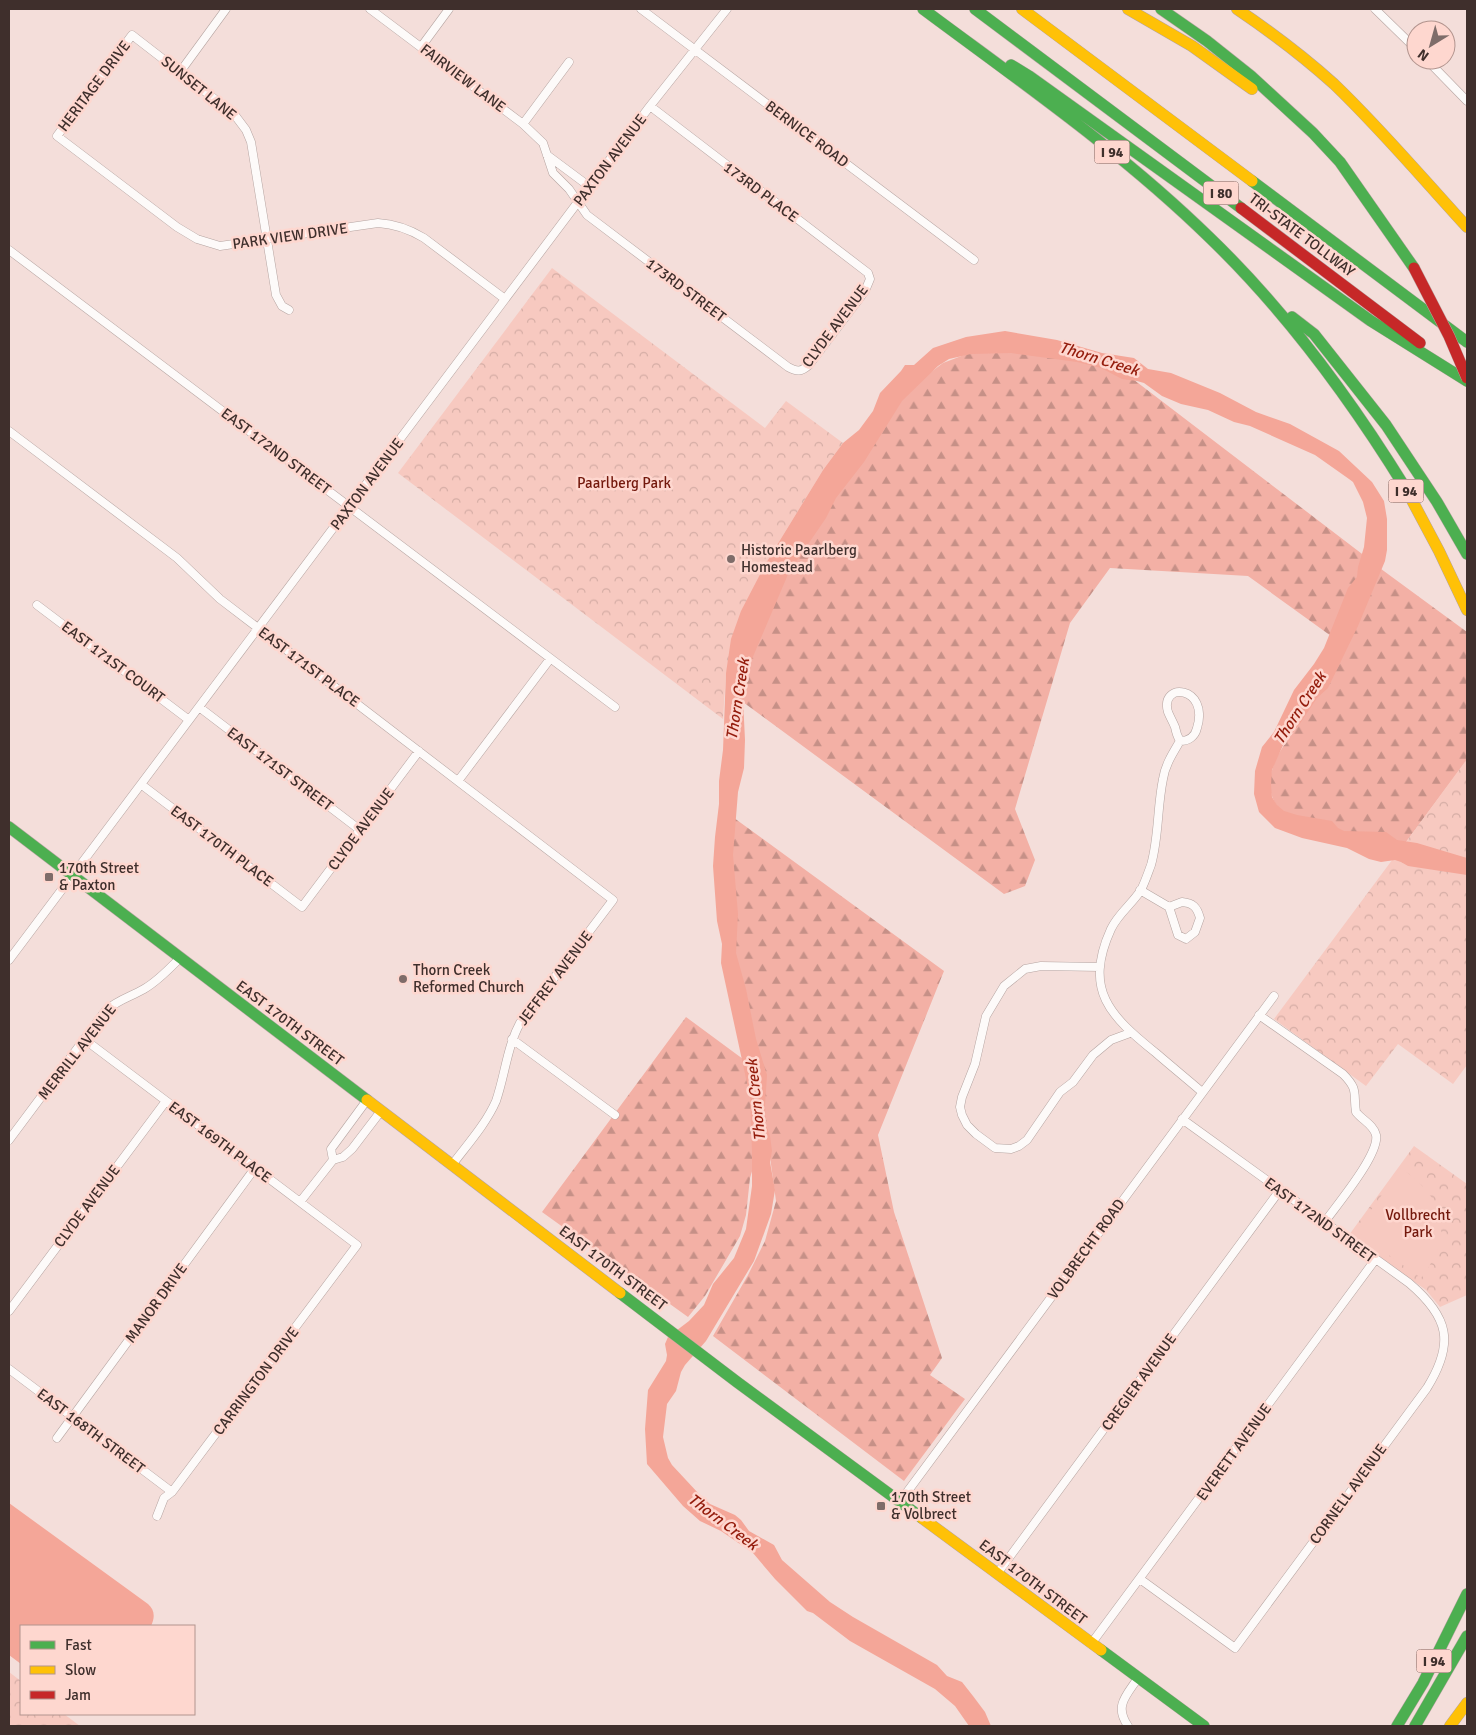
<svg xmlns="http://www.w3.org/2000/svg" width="1476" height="1735" font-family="Signika,sans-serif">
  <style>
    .forest { fill: url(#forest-firs) }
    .park { fill: url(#park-crowns) }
    .pitch { fill: #f7c9c0 }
    .water { fill: #f4a698 }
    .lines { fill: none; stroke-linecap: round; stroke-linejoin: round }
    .street-casing { stroke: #b5a4a1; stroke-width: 9 }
    .fast-casing { stroke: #b5a4a1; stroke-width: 12 }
    .slow-casing { stroke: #b5a4a1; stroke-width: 12 }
    .jam-casing { stroke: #b5a4a1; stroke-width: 12 }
    .street { stroke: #fdfaf9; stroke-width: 8 }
    .fast { stroke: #4caf50; stroke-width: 11 }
    .slow { stroke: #ffc107; stroke-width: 11 }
    .jam { stroke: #c62828; stroke-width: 11 }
    .jam-bridge-casing { stroke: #b9a4a1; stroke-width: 12; stroke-linecap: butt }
    .jam-bridge { stroke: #c62828; stroke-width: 11 }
    .poi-dot { fill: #7e6c69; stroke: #fed7cf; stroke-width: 2 }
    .labels { text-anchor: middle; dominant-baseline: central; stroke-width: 5; stroke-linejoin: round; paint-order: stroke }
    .shield { fill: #fed7cf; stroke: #78615d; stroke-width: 1 }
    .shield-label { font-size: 14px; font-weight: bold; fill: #3f2f2c }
    .street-label { font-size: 15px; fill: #3f2f2c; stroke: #fed7cf }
    .park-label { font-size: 15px; fill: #73180c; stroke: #fed7cf }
    .poi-label { font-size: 15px; fill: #3f2f2c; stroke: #fed7cf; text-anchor: start }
    .water-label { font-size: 16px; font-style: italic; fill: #941c0c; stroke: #fed7cf }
  </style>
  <defs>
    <pattern id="forest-firs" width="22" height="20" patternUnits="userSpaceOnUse" patternTransform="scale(1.25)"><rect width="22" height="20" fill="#f3b0a5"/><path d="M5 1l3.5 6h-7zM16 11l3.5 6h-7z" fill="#c69087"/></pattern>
    <pattern id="park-crowns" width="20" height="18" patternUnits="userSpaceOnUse" patternTransform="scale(1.25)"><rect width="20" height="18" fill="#f7c9c0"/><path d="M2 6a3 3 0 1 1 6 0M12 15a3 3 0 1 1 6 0" fill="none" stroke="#d5ada5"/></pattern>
  </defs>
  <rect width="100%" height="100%" fill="#f4deda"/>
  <path class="forest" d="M980,349l75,7 70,17 245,187 -32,81 -90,-65 -138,-8 -40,55 -55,186 20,51 -10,26 -21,8 -272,-200 2,-35 158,-257 51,-39z
    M1377,566l90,66v128l-64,86 -110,-27c-5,-4 -12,-7 -15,-12 -20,-26 2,-59 19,-79z
    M730,815l214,156 -66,164 16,77 48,146 -12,17 35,24 -61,82 -191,-145 35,-61 17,-34 11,-40 -16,-118 -19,-82 -16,-135z
    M686,1017l61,45 9,96 -6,20 -4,37 -6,21 -35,60 -17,21 -146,-105z"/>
  <path class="park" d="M552,268l213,160 21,-27 57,42 -20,27 -57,93 -40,110 -3,46 -325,-246z
    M1467,759v105l-64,-18z
    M1401,848l66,21v196l-14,19 -55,-40 -32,42 -92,-67z
    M1414,1146l53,38v111l-27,12 -14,-17 -77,-55z
    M9,1672l12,9v33h43l16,12h-71z"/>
  <path class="pitch" d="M1401,1168c45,31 53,67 20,110l-59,-42 -1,-12z"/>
  <path class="water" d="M1005,331l52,9 45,13 32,5 14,11 23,4 49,20 36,19 34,12 49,27 33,31 12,19 3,18v31l-2,11 -27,65 -30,62 -11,10 -20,30 -13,15 -12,27 -1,15 1,12 5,8 7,6 13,4 35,6 6,7 6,3 42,1 11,8 20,3 50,15v17l-59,-9 -7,-4 -6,-2 -14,2 -12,-3 -22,-11 -45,-10 -27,-10 -16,-16 -5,-18 1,-23 7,-24 12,-15 20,-42 20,-26 10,-16 24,-60 9,-11 1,-10 6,-20 3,-29 -4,-16 -10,-20 -4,-3 -34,-24 -65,-29 -16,-4 -26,-12 -27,-6 -19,-8 -18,-13 -7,-2 -15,-2 -21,-11 -24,-6 -66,-9 -40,1 -22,5 -11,7 -36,35 -38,61 -28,36 -10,20 -37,54 -43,101 -3,26 2,41 -1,28 -6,24 -5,63 5,59 -2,39 10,36 10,50 11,36 -2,30 1,20 4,11 2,15 -2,11 5,28 -4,24 -17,47 -48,80 -21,24 -4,7 -5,19 -9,13 -4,33 5,21 4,7 27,29 11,10 25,11 6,5 8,11 25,14 8,15 48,42 23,15 84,48 10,11 15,6 11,14 12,16 6,14h-22l-14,-20 -20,-17 -85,-48 -37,-28 -6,-2 -32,-32 -22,-26 -32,-22 -21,-10 -17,-15 -36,-42 -2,-35 3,-39 18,-29 1,-6 -2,-11 3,-7 21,-16 15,-16 9,-21 21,-26 12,-29 6,-43v-34l-2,-55 -29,-134 1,-19 -5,-23 -4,-55 2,-29 4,-33v-23l4,-31 3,-77 5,-34 10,-28 25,-48 57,-93 20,-27 16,-13 14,-19 7,-18 21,-22 4,-6h9l19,-17 33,-11z
    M9,1503l139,101c7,6 7,14 3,22h-130v38l-12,-9z"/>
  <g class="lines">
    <g class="street-casing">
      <path id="street" d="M370,9l153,115 20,19 10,30 16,16 18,26 201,152c9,5 13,5 21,-2l56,-74 5,-12 -2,-6 -218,-167
        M641,9l333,251
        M1375,9l41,40
        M421,47l28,-38
        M1427,60l40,41
        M180,72l46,-63
        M523,124l46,-62
        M547,155l43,32
        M9,250l606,457
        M289,310l-7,-4 -6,-11 -25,-153 -5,-12 -12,-16 -102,-79 -75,101 120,91 20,12 23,7 158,-23c17,1 31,6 46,15l81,61
        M9,431l168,127 43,41 393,301 -93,123c-13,24 -15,52 -24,78 -10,23 -29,44 -44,64
        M37,605l152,115
        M199,707l161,123
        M1180,741c-3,-5 -4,-9 -5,-14 -2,-5 -5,-10 -7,-15 -9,-31 42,-26 29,16 -2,9 -9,13 -17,13 -7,12 -15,24 -17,38 -6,29 -4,58 -12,86 -3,8 -6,17 -10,25 -9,14 -23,24 -30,39 -28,61 -1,87 45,124 15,13 31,26 46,39
        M458,781l92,-122
        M142,785l160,122 117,-156
        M1140,890l29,17
        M1182,902c11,1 15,5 18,16l-5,14 -9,7 -8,-4 -9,-28z
        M9,960l641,-854 77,-97
        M1100,967l-59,-1 -16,3 -21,17 -18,30 -11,48 -13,33 -2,10 2,8 5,10 9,9 19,14 16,1 8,-3 8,-6 33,-48 13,-10 20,-27 18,-15 19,-7
        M1259,1015l84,59c16,16 10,19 13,38 6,8 18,13 20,23 4,19 -40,71 -52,88
        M84,1039l273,206 -185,247 -8,6 -7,18
        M512,1039l103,76
        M9,1140l97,-130c14,-11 24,-13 38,-21 14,-8 25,-20 36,-31
        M333,1160l-2,-11 36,-49
        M300,1202l33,-42 10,-3 9,-8 29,-38
        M9,1311l157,-210
        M9,1369l163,123
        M57,1438l198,-270
        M899,1503l375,-507
        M997,1574l283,-384
        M1140,1579l95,69 192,-260c28,-45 22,-71 -18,-105l-227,-164
        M1091,1644l284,-384
        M1128,1726c-14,-20 -2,-30 10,-48"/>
    </g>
    <g class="fast-casing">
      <path id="fast" d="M923,9c98,73 199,143 286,228 78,75 141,161 197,252
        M975,9l266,199
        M1161,9l46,32 44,35 62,57 27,29 74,106
        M1011,65l18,11 342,245 96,60
        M1252,181l215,161
        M1292,317l22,17 72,91 51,77 30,52
        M9,827l358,273
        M620,1293l117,89 185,136
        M1101,1650l103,76
        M1397,1726l26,-43 44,-89
        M1415,1726l52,-90"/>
    </g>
    <g class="slow-casing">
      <path id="slow" d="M1022,9l230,172
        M1128,9l64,37 60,43
        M1237,9c34,23 67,48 97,75 47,45 89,95 133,143
        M1406,489l33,62 28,59
        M367,1100l253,193
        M922,1518l179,132
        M1450,1726l17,-23"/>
    </g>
    <g class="jam-casing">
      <path id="jam" d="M1241,208l179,135"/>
    </g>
    <use href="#street" class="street"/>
    <use href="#fast" class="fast"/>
    <use href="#slow" class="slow"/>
    <use href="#jam" class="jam"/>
    <g class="jam-bridge-casing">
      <path id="jam-bridge" d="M1414,268l35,68 18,42"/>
    </g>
    <use href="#jam-bridge" class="jam-bridge"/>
  </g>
  <g class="poi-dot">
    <circle cx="731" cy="559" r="5"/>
    <rect x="44" y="872" width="10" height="10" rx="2.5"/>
    <circle cx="403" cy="979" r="5"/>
    <rect x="876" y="1501" width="10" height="10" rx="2.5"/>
  </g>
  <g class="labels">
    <g class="shield">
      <rect x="1094.5" y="140.5" width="35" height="23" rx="4"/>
      <rect x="1203.5" y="181.5" width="35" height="23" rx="4"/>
      <rect x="1388.5" y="479.5" width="35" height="23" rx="4"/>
      <rect x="1416.5" y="1649.5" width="35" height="23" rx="4"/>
    </g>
    <g class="shield-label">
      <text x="1112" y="152">I 94</text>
      <text x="1221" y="193">I 80</text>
      <text x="1406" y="491">I 94</text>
      <text x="1434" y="1661">I 94</text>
    </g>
    <g class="street-label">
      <text transform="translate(463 78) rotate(37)">FAIRVIEW LANE</text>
      <text transform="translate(94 86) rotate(-53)">HERITAGE DRIVE</text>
      <text transform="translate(199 88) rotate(39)">SUNSET LANE</text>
      <text transform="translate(807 134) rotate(37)">BERNICE ROAD</text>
      <text transform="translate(610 160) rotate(-53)">PAXTON AVENUE</text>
      <text transform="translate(761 192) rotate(37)">173RD PLACE</text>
      <text transform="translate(1302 235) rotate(37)">TRI-STATE TOLLWAY</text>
      <text transform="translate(290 236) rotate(-8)">PARK VIEW DRIVE</text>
      <text transform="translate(686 290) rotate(37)">173RD STREET</text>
      <text transform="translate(835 326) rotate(-53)">CLYDE AVENUE</text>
      <text transform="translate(276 451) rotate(37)">EAST 172ND STREET</text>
      <text transform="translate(367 484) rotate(-53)">PAXTON AVENUE</text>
      <text transform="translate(113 662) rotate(37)">EAST 171ST COURT</text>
      <text transform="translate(309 667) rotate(37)">EAST 171ST PLACE</text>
      <text transform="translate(280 769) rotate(37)">EAST 171ST STREET</text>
      <text transform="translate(361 829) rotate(-53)">CLYDE AVENUE</text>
      <text transform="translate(222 846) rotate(37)">EAST 170TH PLACE</text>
      <text transform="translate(555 978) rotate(-53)">JEFFREY AVENUE</text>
      <text transform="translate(290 1023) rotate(37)">EAST 170TH STREET</text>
      <text transform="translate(77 1052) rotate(-52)">MERRILL AVENUE</text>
      <text transform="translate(220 1142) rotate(37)">EAST 169TH PLACE</text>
      <text transform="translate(87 1206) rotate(-53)">CLYDE AVENUE</text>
      <text transform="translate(1320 1220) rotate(36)">EAST 172ND STREET</text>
      <text transform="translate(1086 1249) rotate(-54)">VOLBRECHT ROAD</text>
      <text transform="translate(613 1268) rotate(37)">EAST 170TH STREET</text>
      <text transform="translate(156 1303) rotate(-54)">MANOR DRIVE</text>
      <text transform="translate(256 1381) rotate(-53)">CARRINGTON DRIVE</text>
      <text transform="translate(1139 1382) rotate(-54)">CREGIER AVENUE</text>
      <text transform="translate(91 1431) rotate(37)">EAST 168TH STREET</text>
      <text transform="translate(1234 1452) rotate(-54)">EVERETT AVENUE</text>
      <text transform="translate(1348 1494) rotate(-54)">CORNELL AVENUE</text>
      <text transform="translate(1033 1582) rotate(37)">EAST 170TH STREET</text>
    </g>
    <g class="park-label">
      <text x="624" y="483">Paarlberg Park</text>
      <text x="1418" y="1215">Vollbrecht<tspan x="1418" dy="17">Park</tspan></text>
    </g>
    <g class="poi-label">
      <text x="741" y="550">Historic Paarlberg<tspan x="741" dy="17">Homestead</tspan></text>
      <text x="59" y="868">170th Street<tspan x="59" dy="17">&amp; Paxton</tspan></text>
      <text x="413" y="970">Thorn Creek<tspan x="413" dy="17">Reformed Church</tspan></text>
      <text x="891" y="1497">170th Street<tspan x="891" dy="17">&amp; Volbrect</tspan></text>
    </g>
    <g class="water-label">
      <text transform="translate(1099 359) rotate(17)">Thorn Creek</text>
      <text transform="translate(738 699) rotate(-81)">Thorn Creek</text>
      <text transform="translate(1300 708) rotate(-57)">Thorn Creek</text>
      <text transform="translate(756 1100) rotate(-96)">Thorn Creek</text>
      <text transform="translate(723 1522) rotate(37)">Thorn Creek</text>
    </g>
  </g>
  <rect width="1476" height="1735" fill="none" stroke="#3f2f2c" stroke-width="20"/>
  <rect x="20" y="1625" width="175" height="90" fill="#fed7cf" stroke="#b2948e"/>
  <rect x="30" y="1641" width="25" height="8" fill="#4caf50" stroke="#b2948e"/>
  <text x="65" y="1650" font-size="15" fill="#3f2f2c">Fast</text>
  <rect x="30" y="1666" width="25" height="8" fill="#ffc107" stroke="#b2948e"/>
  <text x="65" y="1675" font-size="15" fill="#3f2f2c">Slow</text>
  <rect x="30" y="1691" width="25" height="8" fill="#c62828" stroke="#b2948e"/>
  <text x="65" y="1700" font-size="15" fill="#3f2f2c">Jam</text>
  <g transform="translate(1431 45) rotate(217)"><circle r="24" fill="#fed7cf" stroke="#b2948e"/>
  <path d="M0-4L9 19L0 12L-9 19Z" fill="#7e6c69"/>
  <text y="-8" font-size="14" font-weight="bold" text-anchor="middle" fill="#3f2f2c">N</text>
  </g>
</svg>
